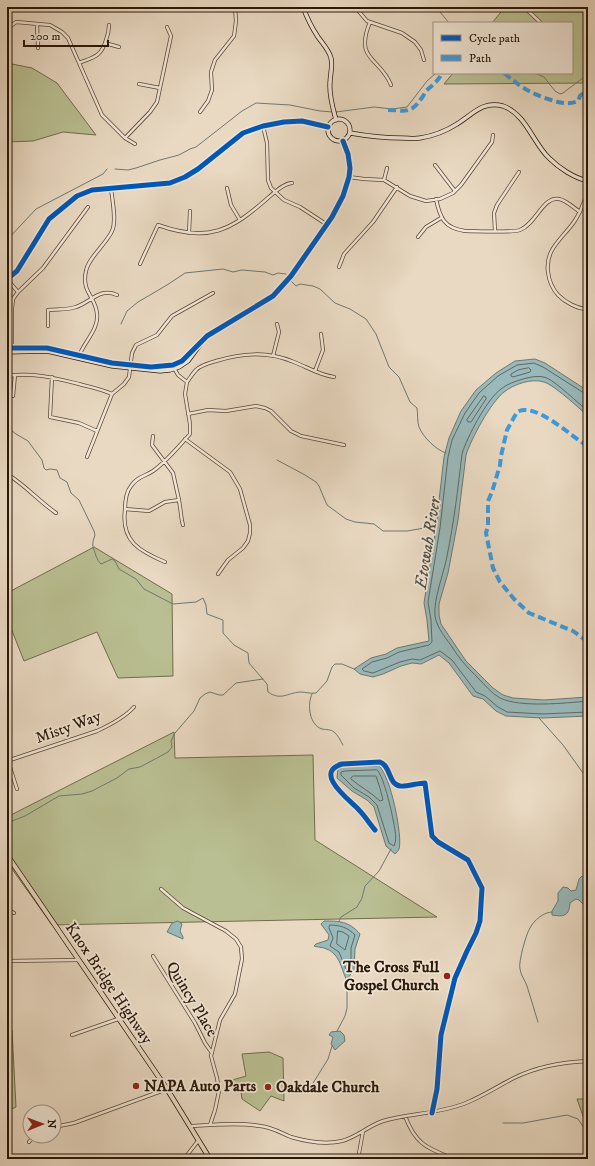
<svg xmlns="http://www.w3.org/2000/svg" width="595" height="1166" font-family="'IM FELL DW Pica',serif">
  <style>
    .green { fill: #b9bf92; stroke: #726c4d }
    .water { fill: #99b9ba; stroke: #6d7973 }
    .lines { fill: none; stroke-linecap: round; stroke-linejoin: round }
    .shore { stroke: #626861; stroke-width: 1 }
    .stream { stroke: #6d7973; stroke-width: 1 }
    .street-casing { stroke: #5a4836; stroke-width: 4 }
    .secondary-casing { stroke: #2a1808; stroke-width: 5 }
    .primary-casing { stroke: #2a1808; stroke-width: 5.5 }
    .street { stroke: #f1e6d7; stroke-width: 2.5 }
    .secondary { stroke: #f1e6d7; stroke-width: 3.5 }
    .primary { stroke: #e9d9c2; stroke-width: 4 }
    .quiet { stroke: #3d9add; stroke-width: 4; stroke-dasharray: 8 4; stroke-linecap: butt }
    .cycleway-casing { stroke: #f1e6d7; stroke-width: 8 }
    .cycleway { stroke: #0057b8; stroke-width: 5 }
    .poi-dot { fill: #8f2418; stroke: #f1e6d7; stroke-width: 1.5 }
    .labels { text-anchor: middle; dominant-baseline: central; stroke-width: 3.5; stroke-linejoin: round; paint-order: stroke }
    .street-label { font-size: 16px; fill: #2a1808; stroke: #f1e6d7 }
    .poi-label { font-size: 16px; font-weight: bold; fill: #2a1808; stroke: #f1e6d7; text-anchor: start }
    .water-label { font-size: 17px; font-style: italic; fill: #515046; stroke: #f1e6d7 }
  </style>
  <rect width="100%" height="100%" fill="#e9d9c2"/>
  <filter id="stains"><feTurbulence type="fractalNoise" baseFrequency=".005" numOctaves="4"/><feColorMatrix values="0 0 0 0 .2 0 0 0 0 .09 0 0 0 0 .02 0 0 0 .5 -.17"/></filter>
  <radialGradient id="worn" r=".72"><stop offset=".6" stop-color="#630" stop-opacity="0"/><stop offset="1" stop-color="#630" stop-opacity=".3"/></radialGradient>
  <path class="green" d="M505,7h83v76l-144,1 9,-11h119v-50h-80z
    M7,63l25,5 25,15 39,52 -33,-3 -30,9 -26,1z
    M94,547l78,47 1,82 -55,2 -21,-46 -73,29 -17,-43v-25z
    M174,732l1,26 138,-3 2,85 122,77 -385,8 -45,-63v-45z
    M12,1030l4,77 -9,4v-78z
    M269,1052l14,6 1,43 -13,-5 -11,15 -18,-12 -1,-7h-3l-1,-3 -4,1 -4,-9 17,-5 -4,-22z
    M577,1099h11v31z"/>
  <path class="water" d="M535,359l10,4 43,28v25c-9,-8 -34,-31 -44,-34 -12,-4 -30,2 -40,10 -13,10 -33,47 -38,63l-8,65 -10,53 -9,31v11l2,9 25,37 27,27 10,7 10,3 31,2 44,-3v19l-46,2 -36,-2 -10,-5 -13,-12 -10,-3 -24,-33 -10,-8 -18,9 -9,-1 -11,3 -18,8 -10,3 -13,-3 -6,-5 17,-11 15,-4 11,-6 32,-7 -2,-21 -3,-17 12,-76 8,-70 5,-19 12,-27 15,-21 20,-17 19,-12z
    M379,766c11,8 24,70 20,83 -1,2 -3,4 -4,5l-9,-8 -12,-39 -7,-7 -15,-9 -15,-13 1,-9 6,-2z
    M582,876l6,7v26l-9,-9 -3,-1 -6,4c-1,13 -6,14 -18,12v-4l6,-10v-8l5,-6 5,1 3,3 5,-1 3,-11z
    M178,921l4,3 -2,7 3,6v2l-16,-7 5,-9z
    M324,921c15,0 25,0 36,13l-5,15 -1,21 -7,9h-1c-5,-12 -7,-27 -22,-31 -4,-1 -7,-1 -10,-2l2,-2 12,-4 1,-5 -8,-11z
    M340,1031l4,4 1,6 -10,9 -4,-6 2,-7 -4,-2 2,-3z"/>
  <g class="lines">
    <path class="shore" d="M529,368l2,2 -1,2 -17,5 -2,-1v-2l7,-4z
      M588,394l-4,-1 -41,-26 -9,-4 -17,2 -19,11 -19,17 -14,20 -13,27 -4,17 -8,71 -12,74 3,18 1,22 -3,3 -30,7 -12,6 -15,4 -10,7 2,2 9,2 27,-11 12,-3 8,1 20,-9 12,9 24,32 9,4 13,11 9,5 35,2 46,-2
      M484,396l2,1v2l-15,23h-3l-1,-2z
      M588,411c-10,-8 -31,-28 -41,-33 -8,-3 -16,-1 -24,1 -7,2 -16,5 -22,10 -14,10 -34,48 -39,65 -4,34 -8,68 -15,102 -3,17 -14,44 -12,60 2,13 12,23 19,34 8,12 14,18 24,28 7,7 13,15 22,20 21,10 65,5 88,3
      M377,770c7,5 17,51 18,61 1,4 1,11 -1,15l-5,-3 -12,-38 -8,-8 -15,-9 -13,-13v-3l4,-1z
      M353,776h23l4,12 3,12 -3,1c-9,-9 -20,-14 -29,-22z
      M330,925c11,0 18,3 25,10l-4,13v13l-2,9 -3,-1 -7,-17 -9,-6 3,-8 -4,-10z
      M338,931l5,1 6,4 -4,14 -8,-6z"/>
    <path class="stream" d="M436,7l13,16
      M535,73l9,4 11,14 5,3 3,-1 25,-19
      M336,112l38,-5 18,2 15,-2 20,-26 9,-8
      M115,169l13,1 8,-2 24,-8 19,-5 11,-6 6,-2 46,-36 14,-8 34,2 30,6 13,1
      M7,240l29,-31 67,-35 4,-5
      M291,281l5,5 4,-2 13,2 7,3 15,14 15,6 16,10 10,15 13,33 10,10 11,25 7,6c1,6 0,13 2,19 4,10 17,23 27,26
      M121,324l6,-13 11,-9 29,-17 18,-12 38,-4 10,3 9,-2 23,2 8,3 5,-2 8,1
      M7,427l9,7 12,7 14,19 2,8 2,2 4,-1 7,1 3,8 7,4 4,11 8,7 15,31 1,4c-4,11 -2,11 1,21 2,4 2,5 5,8l11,-5 3,2 4,8 17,10 8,10 29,15 23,-2 7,-4 3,7 1,9 16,6v13l11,12 14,8 1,10 18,21 1,8c13,9 19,1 32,0 6,0 10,2 16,1l11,-12 5,-14 3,-3h7l12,5
      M277,460l28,15 11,7 3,4 8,19 19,14 9,3 19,2 9,7h24l29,-5
      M312,694c-5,10 -3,31 10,35 5,1 8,0 12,3 4,3 6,8 9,13
      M539,718l24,27 25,35
      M7,823l18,-7 34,-20 23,-2 10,-3 25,-13 12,-9 11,-2 17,-9 11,-6 4,-5 -1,-6 4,-8 19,-22 6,-13 5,-4 5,-2 9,3h4l13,-12 27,-4
      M585,879l3,-5
      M339,921l2,-4 16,-10 5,-9 3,-12 14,-15 12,-22
      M538,1022c-4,-12 -7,-24 -11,-36 -2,-6 -6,-10 -7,-17 -2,-6 6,-35 10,-41 4,-8 14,-16 22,-16
      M337,1031l8,-15 2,-8v-29
      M307,1093l21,-34 4,-13
      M503,1123h20l44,-8 11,4 10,15"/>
    <g class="street-casing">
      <path id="street" d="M355,7l12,14 35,12 13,9 6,8 3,10
        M524,7l17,16
        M370,22c-16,39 10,35 21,63
        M37,24l1,24
        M7,29l9,-7 34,3 12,7 6,6 34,77 23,23 10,6
        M105,43l14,4
        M79,63c15,-6 22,-6 27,-23 2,-5 3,-10 3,-15
        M139,84l21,4
        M200,112l8,-11 4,-11 -1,-18 4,-12 19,-24 2,-15 -1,-14
        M263,126l4,17 1,37 3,8 13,12 16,7 26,17
        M125,138l25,-26 7,-10 14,-66 -4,-9
        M435,165l20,26
        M349,177l15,2 20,1 26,16 16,5 14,-2 13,-6 8,-8 31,-43 1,-7
        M384,180l3,-12
        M227,188l4,17 9,15
        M588,191c-4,11 -7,21 -14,31 -12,17 -29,27 -26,50 1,9 4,16 10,23 7,7 19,14 30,14
        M436,199c4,19 8,29 29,32 10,0 48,2 55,-1 16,-6 23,-34 39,-31 7,1 15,9 21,13
        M495,231l-1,-18 3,-8 22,-33
        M189,233l1,-22
        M418,237l8,-10 15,-9
        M140,264l18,-39c50,18 73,6 111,-28 6,-5 15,-14 23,-14
        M339,267l5,-13 29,-32 24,-35
        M7,279l11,13
        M48,326v-16c9,-1 20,0 28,-3 15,-5 24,-20 41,-12
        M12,348v-40l1,-9 5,-7 25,-24 45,-61
        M79,356c5,-14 20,-27 18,-42 -1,-17 -16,-22 -11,-43 2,-13 21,-28 26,-40 5,-10 0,-32 -1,-43
        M273,356l6,-24 -2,-8
        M315,371l8,-21 -2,-16
        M7,376c25,-4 48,2 72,8 11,3 22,5 33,10
        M52,377l-2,40 29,6 18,8
        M187,382c3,-4 6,-9 9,-12 5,-5 13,-7 20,-9 27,-8 51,-10 78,1 13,5 25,13 40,15
        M13,396l2,-21
        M188,414l20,-4 18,1 30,-5 9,2 6,3 20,20 10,5 43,9
        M153,436l-1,9 21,28 6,27 3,21 1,4
        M185,439l45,33 10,17 10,36v8l-2,8 -5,7 -15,12 -10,14
        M87,457l25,-63 12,-10 5,-7 3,-24 4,-8 21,-10 15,-19 41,-23
        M7,474c18,11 32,27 49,39
        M125,509l24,2 16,-9 14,-2
        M165,562c-26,-11 -44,-21 -40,-52 0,-8 1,-18 6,-24 7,-10 13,-9 22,-15 14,-10 25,-24 37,-37v-10l-5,-30 2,-12 -9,-7 -4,-7
        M7,761l90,-30c13,-6 28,-14 37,-24
        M8,761l9,28
        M375,830c-6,-7 -10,-14 -16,-20 -8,-9 -47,-37 -17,-46l38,-2c11,4 8,22 20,24 6,1 18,-3 25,-3l7,53 6,6 30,18 14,28 -2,33 -4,12 -9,18 -12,27 -14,57 -4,54 -5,24
        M161,889l22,19 43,23 10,8 5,8 1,12 -7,35 -15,26 -9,36 6,22 2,13 -4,19 -5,15
        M7,909l7,4
        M153,956l42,67 10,20 7,10
        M7,961l71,-1
        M72,1035l46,-16
        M405,1116c11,29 22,32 49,43
        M190,1126c23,-1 48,-4 70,0 12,1 21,7 31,11 17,5 34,8 51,4 15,-4 26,-15 41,-20 27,-8 56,-7 83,-18 17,-7 32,-17 48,-25 22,-11 50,-16 74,-17
        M54,1127l20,-4 93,-34
        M29,1142l5,-6
        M184,1159l14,-18
        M358,1159l5,-28
        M468,1159l2,-3
        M487,1159l9,-2 8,2
        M523,1159h5"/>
    </g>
    <g class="secondary-casing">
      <path id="secondary" d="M303,7c4,11 9,21 15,30 5,7 11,13 13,21 2,9 -1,17 -1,25 -1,13 3,25 6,37
        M328 130a11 11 0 1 1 22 0a11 11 0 1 1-22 0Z
        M350,133c17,3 34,5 52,5 6,0 12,1 18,0 13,-2 26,-7 37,-14 15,-9 26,-24 46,-18 23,8 30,37 46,52 10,10 25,20 39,23
        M7,279l10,-8 32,-52 28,-23 15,-6 78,-7 15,-6 13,-8 45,-36 20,-7 21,-4 18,-1 26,6
        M7,348h40l65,15 39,4 22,-2 9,-4 25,-25 66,-40 18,-20 41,-59 11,-21 6,-19 1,-9 -2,-14 -5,-13
        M7,352l40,-1 65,15 48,5 10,-1 9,-3 9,-6 14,-19"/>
    </g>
    <g class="primary-casing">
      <path id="primary" d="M7,855l160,234 43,70"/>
    </g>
    <use href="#street" class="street"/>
    <use href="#secondary" class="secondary"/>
    <use href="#primary" class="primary"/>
    <path class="quiet" d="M504,73c17,14 25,20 47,27 10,3 17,5 27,1l2,-5 8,-7
      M388,110c16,0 22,5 33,-11 2,-2 3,-5 5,-8 6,-6 12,-9 16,-18
      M588,446c-16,-8 -52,-45 -71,-34l-10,18 -6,26 -1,9 -8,27 -4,9v25l-2,7 7,35 7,14 14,17 15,14 44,18 11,8 4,9"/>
    <g class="cycleway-casing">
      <path id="cycleway" d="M7,279l10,-8 32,-52 28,-23 15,-6 78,-7 15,-6 13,-8 45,-36 20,-7 21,-4 18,-1 26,6
        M7,348h40l65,15 39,4 22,-2 9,-4 25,-25 66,-40 18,-20 41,-59 11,-21 6,-19 1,-9 -2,-14 -5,-13
        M375,830c-6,-7 -10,-14 -16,-20 -8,-9 -47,-37 -17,-46l38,-2c11,4 8,22 20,24 6,1 18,-3 25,-3l7,53 6,6 30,18 14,28 -2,33 -4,12 -9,18 -12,27 -14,57 -4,54 -5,24"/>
    </g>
    <use href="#cycleway" class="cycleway"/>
  </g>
  <g class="poi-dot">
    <circle cx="447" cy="976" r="4"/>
    <circle cx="136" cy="1086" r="4"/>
    <circle cx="268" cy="1087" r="4"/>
  </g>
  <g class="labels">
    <g class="street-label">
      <text transform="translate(68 727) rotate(-20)">Misty Way</text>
      <text transform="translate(109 983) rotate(56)">Knox Bridge Highway</text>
      <text transform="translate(192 999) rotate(59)">Quincy Place</text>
    </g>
    <g class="poi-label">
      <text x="439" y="967" text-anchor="end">The Cross Full<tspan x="439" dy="18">Gospel Church</tspan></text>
      <text x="144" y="1086">NAPA Auto Parts</text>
      <text x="276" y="1087">Oakdale Church</text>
    </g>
    <g class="water-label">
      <text transform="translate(428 543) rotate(-81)">Etowah River</text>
    </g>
  </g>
  <rect width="595" height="1166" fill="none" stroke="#e9d9c2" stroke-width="24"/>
  <rect x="8" y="8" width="579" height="1150" fill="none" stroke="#2a1808" stroke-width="2"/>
  <rect x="12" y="12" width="571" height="1142" fill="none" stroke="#2a1808"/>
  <rect x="433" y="22" width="140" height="52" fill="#f1e6d7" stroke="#a19484"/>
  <rect x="441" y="35" width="20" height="6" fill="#0057b8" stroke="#a19484"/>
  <text x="469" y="42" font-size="12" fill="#2a1808">Cycle path</text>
  <rect x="441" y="55" width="20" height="6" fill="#3d9add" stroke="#a19484"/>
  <text x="469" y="62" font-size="12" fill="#2a1808">Path</text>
  <g transform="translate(42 1124) rotate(89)"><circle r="19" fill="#f1e6d7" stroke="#a19484"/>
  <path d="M0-3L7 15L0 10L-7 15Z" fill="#8f2418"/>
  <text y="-6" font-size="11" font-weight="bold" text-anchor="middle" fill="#2a1808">N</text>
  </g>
  <path d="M24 40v6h84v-6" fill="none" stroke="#2a1808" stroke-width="2"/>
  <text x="30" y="40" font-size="12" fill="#2a1808" stroke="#f1e6d7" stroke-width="3" paint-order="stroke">200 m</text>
  <rect width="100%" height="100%" filter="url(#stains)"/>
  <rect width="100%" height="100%" fill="url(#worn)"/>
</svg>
